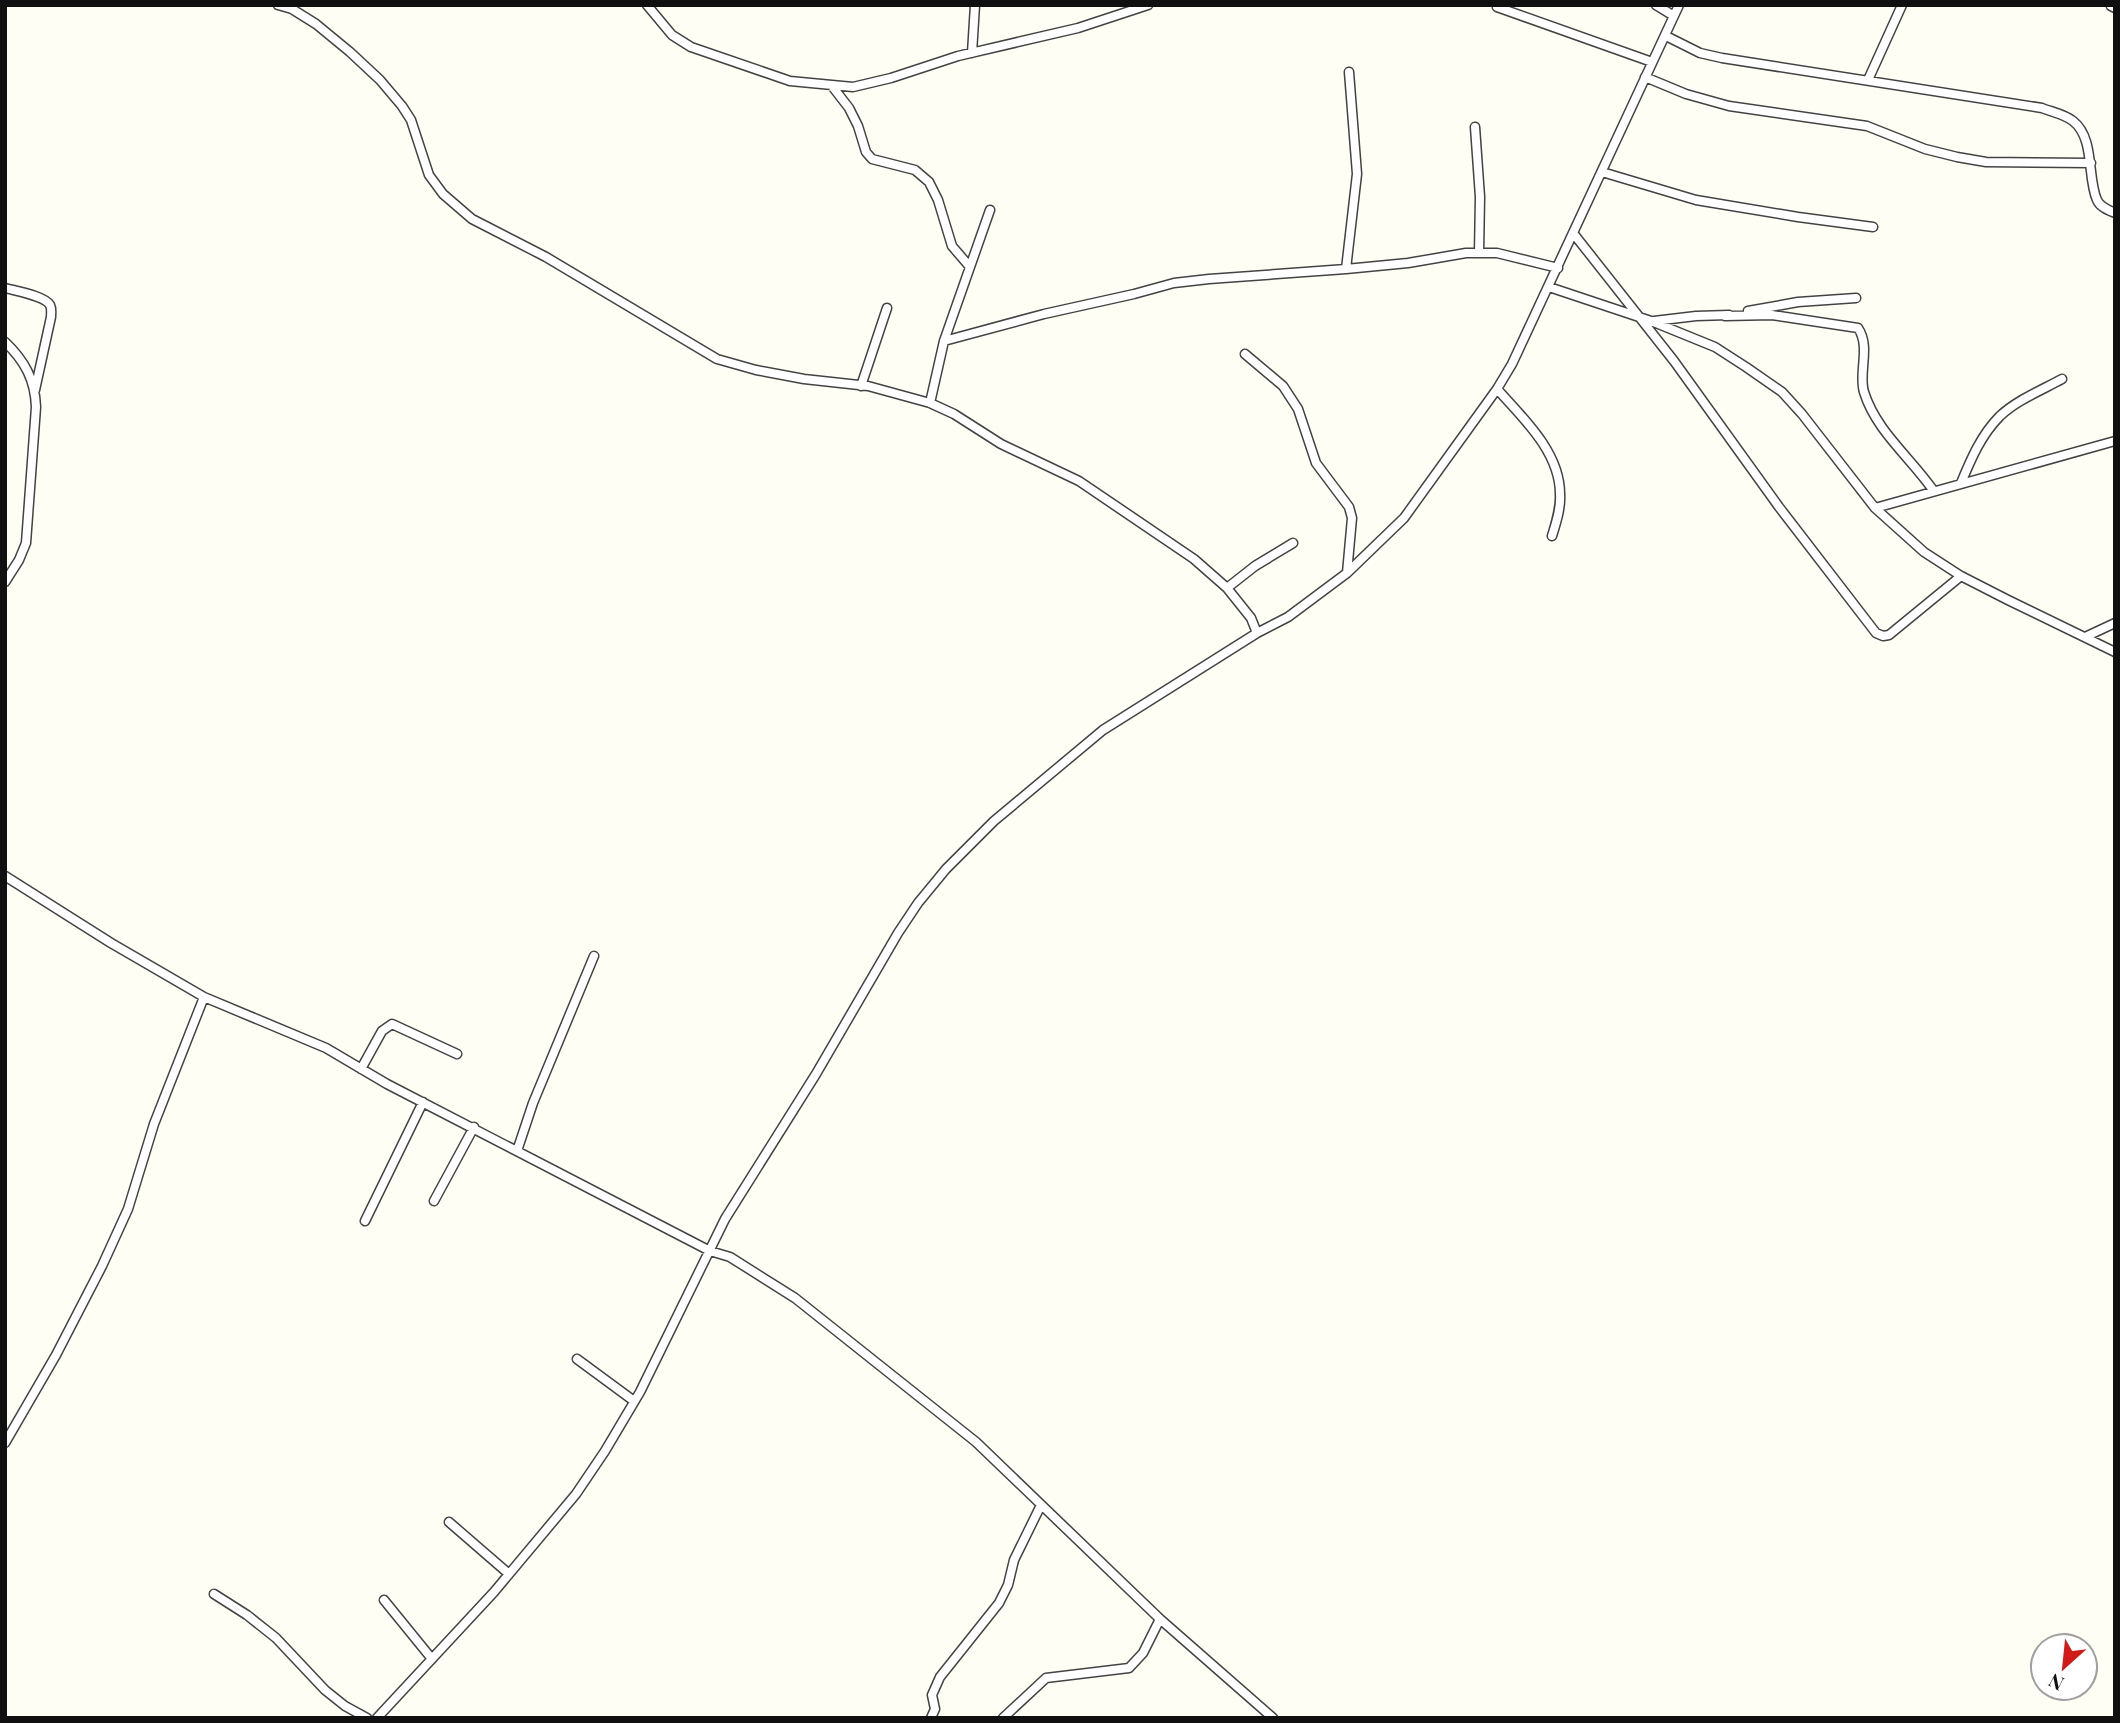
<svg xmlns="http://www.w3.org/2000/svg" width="2120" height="1723" font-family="'Playfair Display',serif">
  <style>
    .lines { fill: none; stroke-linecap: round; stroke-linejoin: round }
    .street-casing { stroke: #434343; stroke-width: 11 }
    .street { stroke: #fff; stroke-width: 8 }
  </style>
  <rect width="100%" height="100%" fill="#fffef4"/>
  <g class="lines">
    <g class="street-casing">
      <path id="street" d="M278,5l14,4 24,15 34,28 30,28 22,26 9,14 18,55 14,19 29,25 74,38 171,102 39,11 48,9 64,7 62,17 24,11 47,30 78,37 115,78 33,29 24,30 6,15
        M647,5l25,30 19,12 99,34 63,6 38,-9 67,-22 120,-28 70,-23
        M1656,5l18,11
        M2111,6l4,2
        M1497,7l155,55
        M1666,36l34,17 22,5 320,50c10,4 22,6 31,13 22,17 14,57 24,79 3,7 11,10 18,13
        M972,53l3,-48
        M1645,77l41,17 43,12 138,20 58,23 32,8 29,5 105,1
        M1868,80l34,-75
        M832,86l17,22 9,18 8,26 6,7 43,11 14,12 9,18 14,46 18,21
        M1475,127l5,70 -1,56
        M1602,172l94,28 102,17 75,10
        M1573,233l101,128 105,146 97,126 7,3 6,-1 72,-59
        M1346,269l11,-95 -8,-102
        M1549,287l102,34 64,26 31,20 36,25 20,22 73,94 49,44 37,24 47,24 107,52
        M5,288c11,3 40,8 45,17 2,4 1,8 1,12l-16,73
        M1748,311l50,-9 58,-4
        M1725,316l47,-1 86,13c13,19 0,45 6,64 12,39 47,66 69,98
        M1654,321l42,-5 33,-1
        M944,341l100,-27 90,-20 40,-11 35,-4 137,-10 62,-6 58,-10h31l61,15
        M5,342c20,19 30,38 31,65l-10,136 -7,17 -14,22
        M1245,354l38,32 15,23 18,54 33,44 3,11 -5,55
        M861,386l26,-78
        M1497,389c26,29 63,63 63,105 1,14 -4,29 -8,42
        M930,403l14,-62 46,-131
        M1961,483c10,-24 20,-48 39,-67 17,-16 42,-26 62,-37
        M1875,508l240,-67
        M1227,588l28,-22 38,-23
        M2085,637l30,-14
        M5,876l106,67 93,54 122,51 61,36 323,167 20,6 65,41 181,144 184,177 113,99
        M361,1069l21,-38 10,-7 65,30
        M517,1151l16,-48 61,-147
        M434,1201l40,-74
        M365,1221l58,-119
        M577,1359l57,42
        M5,1443l51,-88 46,-89 26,-57 26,-85 50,-127
        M449,1522l60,52
        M214,1594l33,21 29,23 49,52 20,16 22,12
        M384,1600l48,59
        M377,1718l117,-126 82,-98 29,-43 35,-59 85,-173 91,-145 82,-141 20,-30 28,-34 48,-48 109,-91 154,-97 31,-16 59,-44 57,-55 93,-129 15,-25 167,-359
        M931,1718l4,-9 -3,-14 8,-18 59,-74 9,-18 6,-25 27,-55
        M1003,1718l43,-40 83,-10 14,-15 17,-34"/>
    </g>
    <use href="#street" class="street"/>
  </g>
  <rect width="2120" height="1723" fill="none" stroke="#101010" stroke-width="14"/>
  <g transform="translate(2064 1667) rotate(207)"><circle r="33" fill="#ffffff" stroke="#9f9f9f" stroke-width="2"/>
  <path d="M0-5L12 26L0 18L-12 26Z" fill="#d11b18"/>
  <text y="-10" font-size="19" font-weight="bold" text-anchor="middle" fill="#101010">N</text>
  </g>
</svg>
